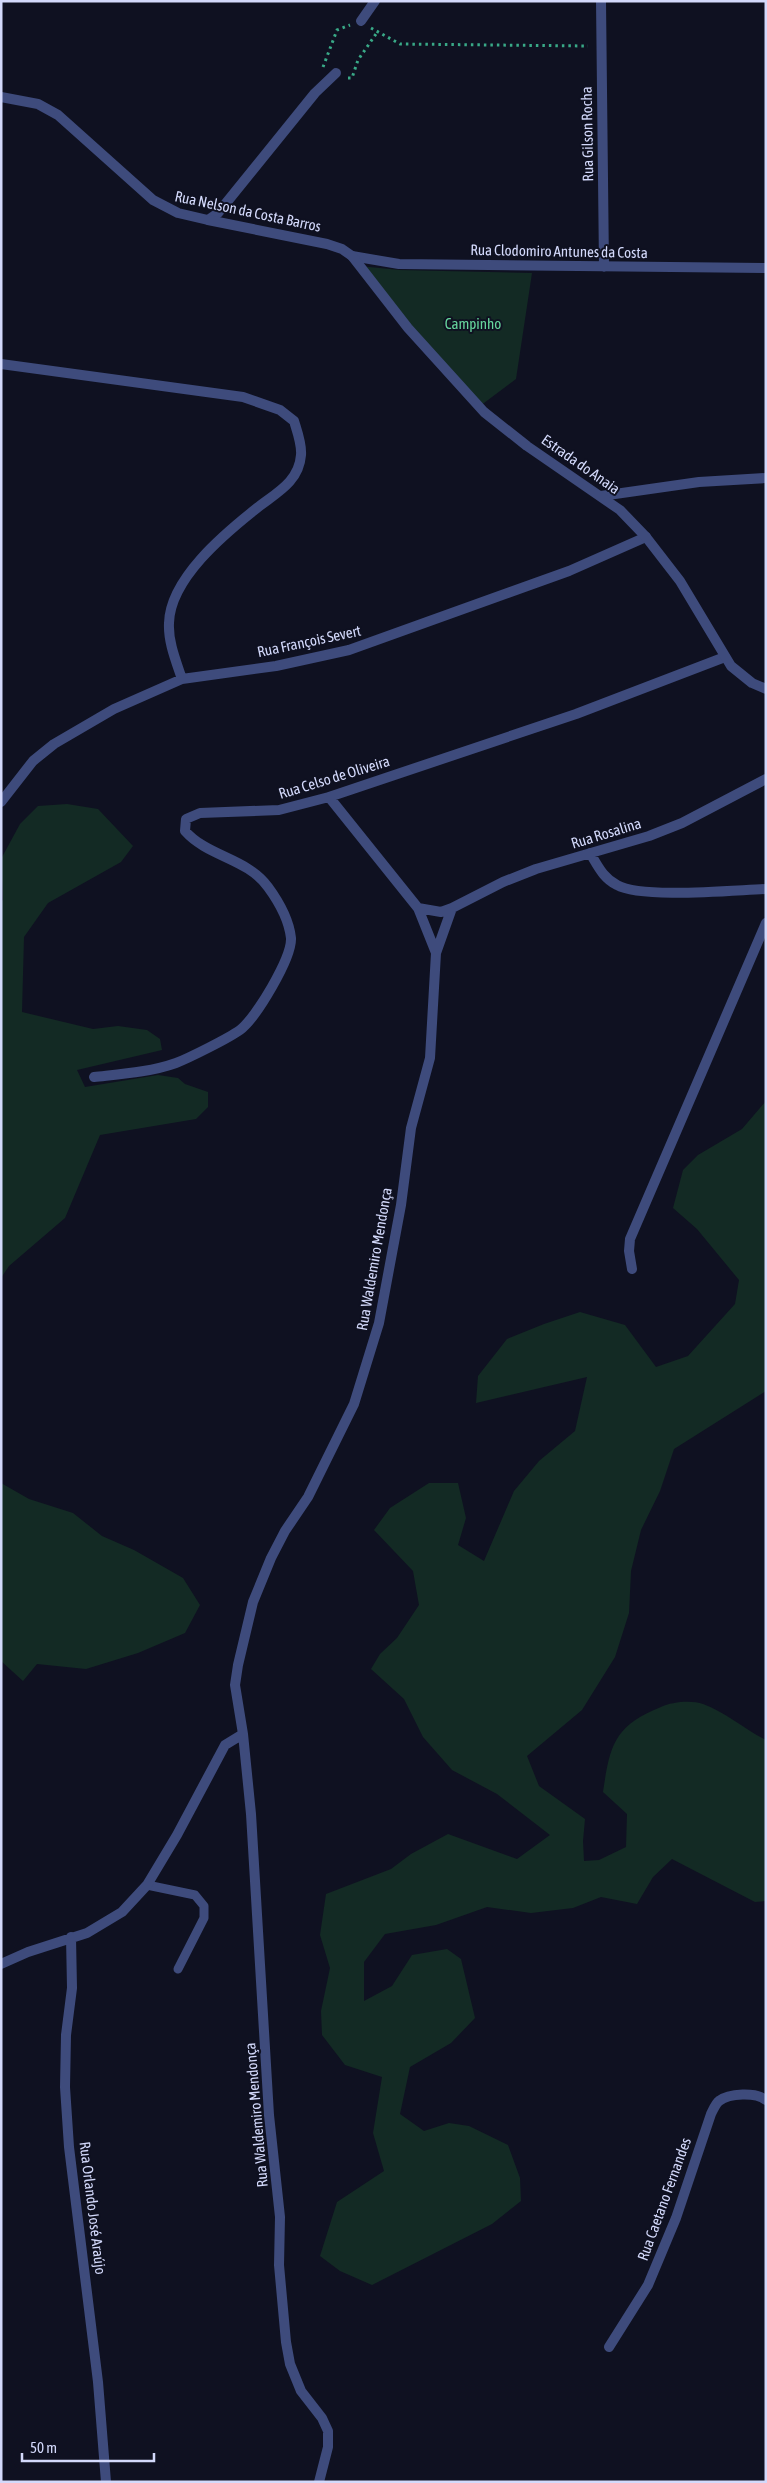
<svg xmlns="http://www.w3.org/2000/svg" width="767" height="2483" font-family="'Asap Condensed',sans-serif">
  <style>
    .green { fill: #132a24 }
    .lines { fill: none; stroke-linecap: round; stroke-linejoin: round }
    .path { stroke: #39a987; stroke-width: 3; stroke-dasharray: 2.5 4; stroke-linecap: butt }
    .service { stroke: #3e4b7c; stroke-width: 9 }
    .pedestrian { stroke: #3e4b7c; stroke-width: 10 }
    .minor { stroke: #3e4b7c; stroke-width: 10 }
    .tertiary { stroke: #3e4b7c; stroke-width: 10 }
    .labels { text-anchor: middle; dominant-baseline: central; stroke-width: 4; stroke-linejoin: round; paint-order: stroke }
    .street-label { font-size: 15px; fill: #d3d9fb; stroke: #0f1121 }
    .park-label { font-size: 15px; fill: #66d59d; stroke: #0f1121 }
  </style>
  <rect width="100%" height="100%" fill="#0f1121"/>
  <path class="green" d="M359,266l41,4 132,3 -16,106 -36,27z
    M67,804l31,5 35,37 -12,16 -73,41 -24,34 -2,75 71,17 25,-3 29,4 13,9 2,11 -85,20 8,17 73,-12 20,3 7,6 23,8v15l-12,12 -96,16 -35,83 -56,48 -8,12v-377l2,-1 -2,-41 19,-35 18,-18z
    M766,1101v290l-92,58 -14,42 -19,39 -10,41 -2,42 -14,44 -33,53 -55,46 12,30 46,33 -2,22 1,20 15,-1 27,-13 1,-33 -24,-22c7,-47 11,-66 58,-85 11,-5 30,-7 42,-3 22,8 41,25 63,36v161l-11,1 -83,-43 -19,18 -16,27 -36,-7 -28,11 -42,5 -44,-6 -51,18 -51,9 -21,28v39l28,-15 20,-31 35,-6 14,10 14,59 -24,25 -41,24 -10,47 24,17 25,-8 20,3 39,19 12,33 1,23 -29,23 -120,61 -32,-14 -20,-15 17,-54 47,-31 -11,-38 9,-56 -37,-12 -23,-30 -1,-24 9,-43 -10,-33 6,-41 65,-25 20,-15 37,-20 69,25 33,-24 -53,-41 -45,-24 -29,-33 -19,-38 -33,-30 9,-15 17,-16 22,-33 -6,-34 -39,-41 16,-22 39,-25h29l8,35 -8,27 26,16 30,-70 25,-30 36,-30 12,-54 -111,26 2,-27 29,-37 37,-15 36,-12 45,13 31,42 32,-11 47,-52 4,-24 -42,-51 -24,-21 10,-38 15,-15 44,-26z
    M1,1483l28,16 44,14 29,23 32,14 49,28 17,27 -15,28 -47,20 -52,16 -49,-5 -14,17 -22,-20z"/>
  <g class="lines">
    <path class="path" d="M371,28l29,16 188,2
      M323,67l14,-37 13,-5
      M348,78h4l6,-18 20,-29"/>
    <path class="service" d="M147,1885l48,10 9,11v12l-26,51"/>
    <path class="pedestrian" d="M208,220l10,-7 97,-120 21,-20"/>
    <path class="minor" d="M601,1l3,266
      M361,21l14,-20
      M352,256l47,8 367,4
      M1,364l242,33 37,13 14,11c3,10 8,23 7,34 -2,27 -25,38 -44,53 -33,26 -87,71 -88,115 -1,19 7,38 13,56
      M601,496l98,-14 67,-4
      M1,802l32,-41 21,-17 60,-35 68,-30 94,-13 73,-16 220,-79 77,-34
      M590,853c8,13 13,25 27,32 24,14 118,5 149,4
      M418,908l23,4 11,-4
      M436,953l16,-45 51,-26 33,-13 113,-33 33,-13 84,-44
      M94,1077c27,-3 57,-5 82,-14 13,-5 53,-25 64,-33 16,-12 52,-72 51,-92 -2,-18 -12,-36 -23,-51 -21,-29 -60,-30 -83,-56l1,-12 14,-6 79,-3 50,-13 247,-83 149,-57
      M632,1269l-3,-18 1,-12 136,-316
      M71,1937l1,51 -6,47 -1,52 4,60 29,235 8,100
      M1,1964l27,-12 59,-19 35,-21 25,-27 30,-50 48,-90 18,-11
      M609,2347l39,-62 28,-67 35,-104c2,-4 5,-11 8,-13 10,-8 37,-9 47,-1
      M319,2482l9,-35v-16l-6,-13 -21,-27 -11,-27 -4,-22 -7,-77 1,-48 -11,-102 -18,-301 -8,-80 -8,-49 3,-20 15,-63 18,-44 14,-27 23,-34 46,-93 25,-81 22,-118 10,-77 19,-70 6,-105 -18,-45 -89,-111"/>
    <path class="tertiary" d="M1,97l37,7 20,11 95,85 25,13 30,7 119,24 15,5 10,7 56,72 76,84 43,34 93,64 26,27 34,44 51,85 21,17 14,6"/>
  </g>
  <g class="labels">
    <g class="street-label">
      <text transform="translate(587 134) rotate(-91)">Rua Gilson Rocha</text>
      <text transform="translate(248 211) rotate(12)">Rua Nelson da Costa Barros</text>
      <text transform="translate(559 251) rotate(1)">Rua Clodomiro Antunes da Costa</text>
      <text transform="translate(581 464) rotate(35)">Estrada do Anaia</text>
      <text transform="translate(309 641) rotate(-12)">Rua François Severt</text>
      <text transform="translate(334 777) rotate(-17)">Rua Celso de Oliveira</text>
      <text transform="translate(606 833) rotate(-17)">Rua Rosalina</text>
      <text transform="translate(374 1259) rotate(-80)">Rua Waldemiro Mendonça</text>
      <text transform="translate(256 2115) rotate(-95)">Rua Waldemiro Mendonça</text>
      <text transform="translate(664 2199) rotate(-70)">Rua Caetano Fernandes</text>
      <text transform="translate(93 2208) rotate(83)">Rua Orlando José Araújo</text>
    </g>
    <g class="park-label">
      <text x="473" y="323">Campinho</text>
    </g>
  </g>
  <rect width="767" height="2483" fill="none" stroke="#d3d9fb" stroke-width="5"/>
  <path d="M22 2453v8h132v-8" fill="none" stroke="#d3d9fb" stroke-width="2.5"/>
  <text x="30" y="2453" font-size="15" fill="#d3d9fb" stroke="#0f1121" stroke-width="4" paint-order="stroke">50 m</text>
</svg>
